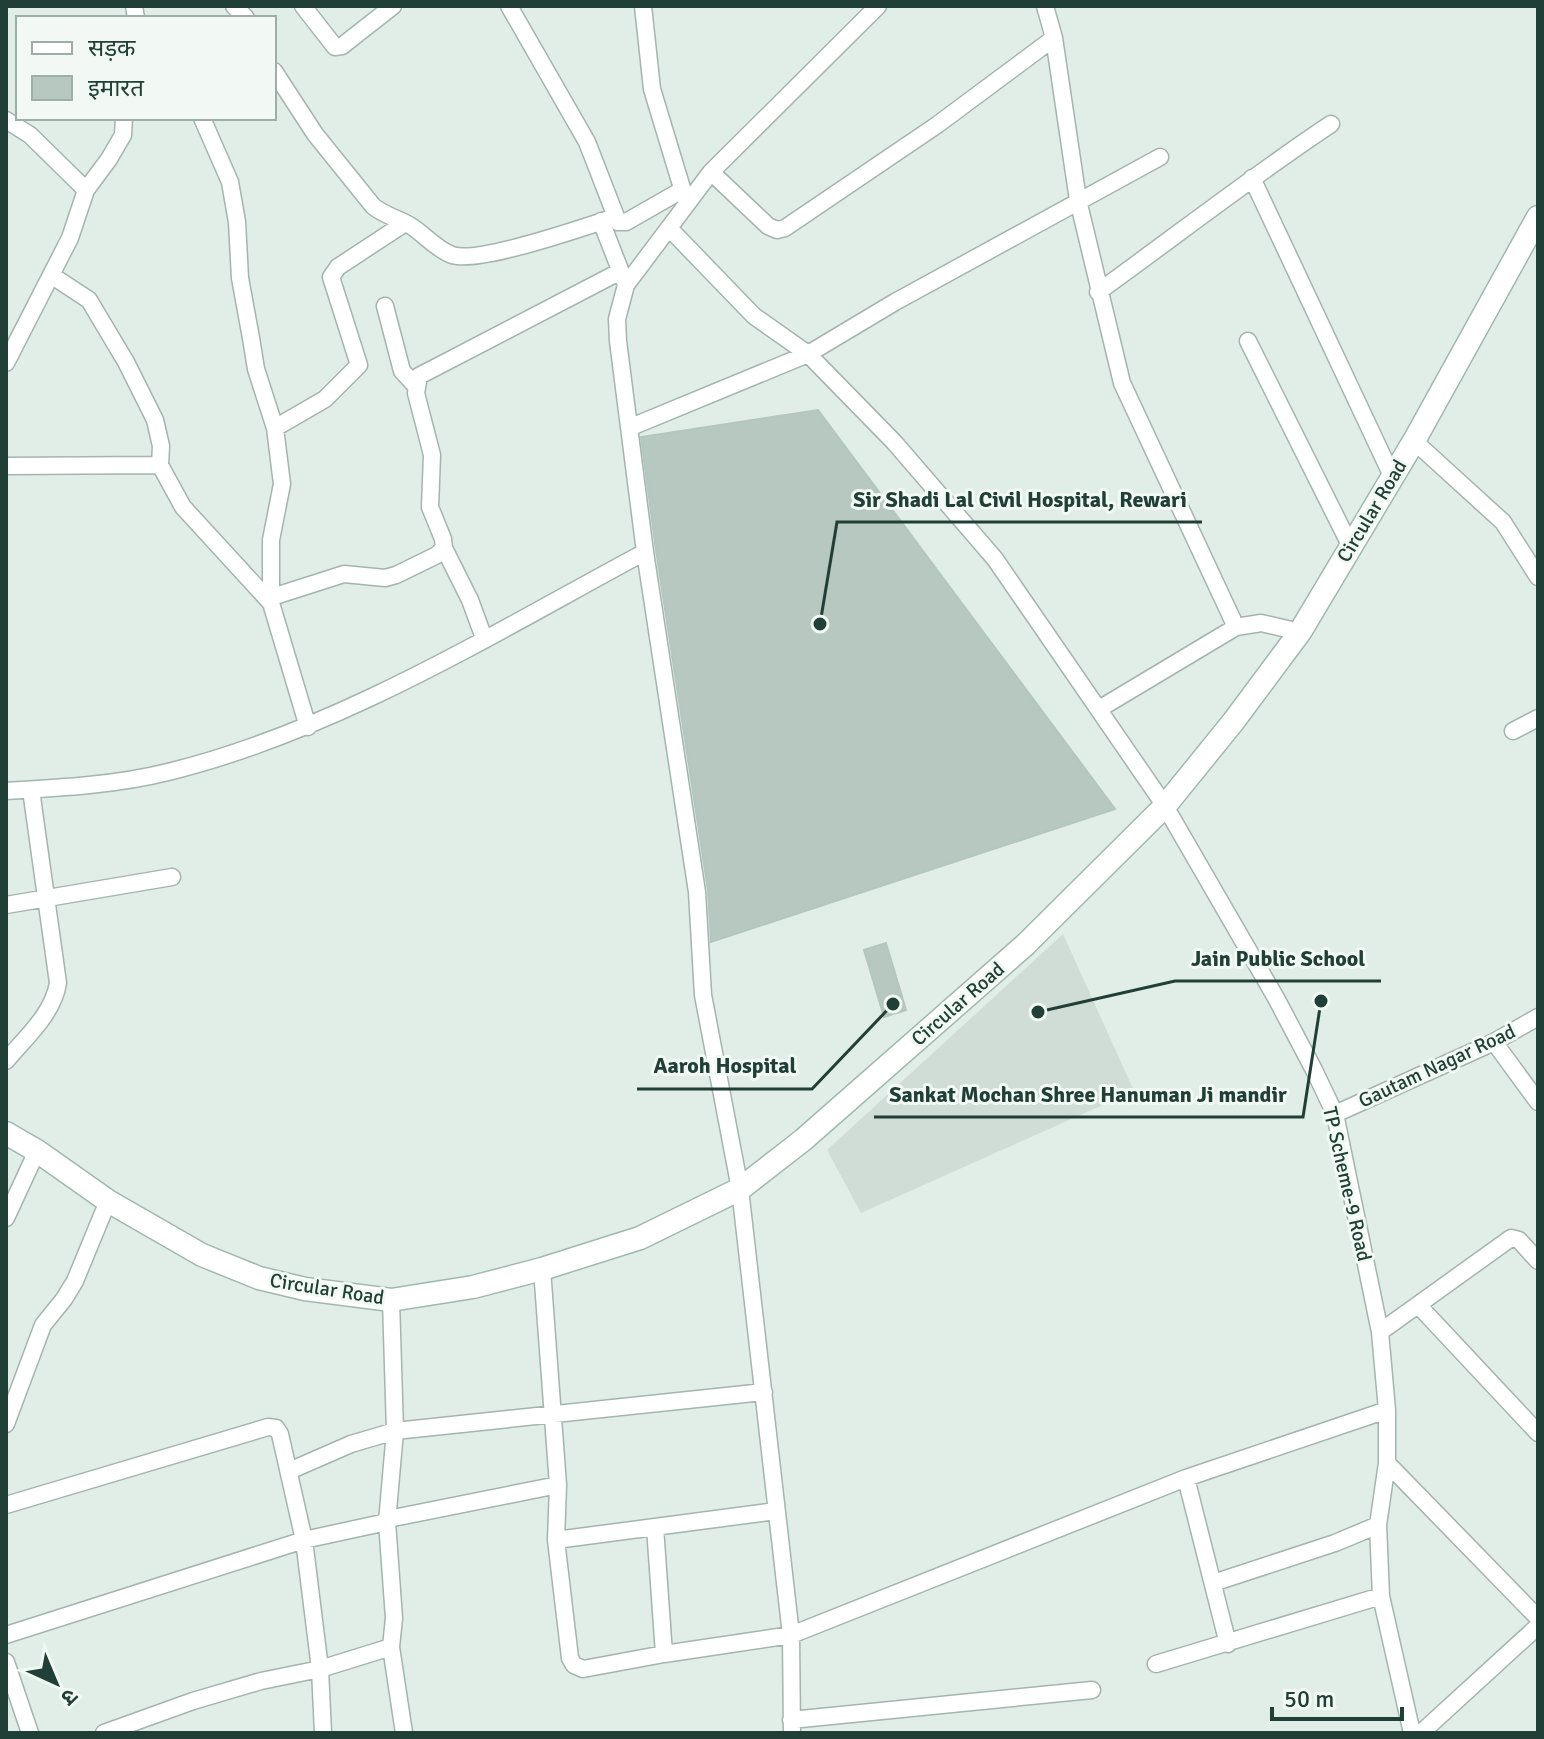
<svg xmlns="http://www.w3.org/2000/svg" width="1544" height="1739" font-family="Signika,'Noto Sans Devanagari',sans-serif">
  <style>
    .built { fill: #cfddd6 }
    .building { fill: #b6c8c0; stroke: #b3c7be; stroke-width: 2 }
    .lines { fill: none; stroke-linecap: round; stroke-linejoin: round }
    .street-casing { stroke: #a3b5ae; stroke-width: 19 }
    .secondary-casing { stroke: #9fb9af; stroke-width: 25 }
    .street { stroke: #fff; stroke-width: 16 }
    .secondary { stroke: #fff; stroke-width: 22 }
    .labels { text-anchor: middle; dominant-baseline: central; stroke-width: 6; stroke-linejoin: round; paint-order: stroke }
    .street-label { font-size: 20px; fill: #203f36; stroke: #f2f9f5 }
    .leader { fill: none; stroke: #203f36; stroke-width: 3 }
    .callout-dot { fill: #203f36; stroke: #f2f9f5; stroke-width: 3 }
    .callout-label { font-size: 22px; text-anchor: middle; font-weight: bold; fill: #203f36; stroke: #f2f9f5; stroke-width: 6; stroke-linejoin: round; paint-order: stroke }
  </style>
  <rect width="100%" height="100%" fill="#e1ede7"/>
  <path class="built" d="M1063,934l71,157 -273,122 -34,-63z"/>
  <path class="building" d="M818,410l297,399 -404,133 -3,-52 -52,-340 -15,-113z
    M886,943l20,67 -22,7 -20,-67z"/>
  <g class="lines">
    <g class="street-casing">
      <path id="street" d="M134,6l2,12
        M234,6l12,12
        M303,6l32,41 7,-1 51,-40
        M509,6l78,136 31,80h8l56,-32
        M643,6l9,83 33,109
        M1045,6l9,32 24,162 44,183 114,244
        M274,71l41,63 58,72c12,10 25,12 38,20 14,9 25,23 41,29 26,9 133,-28 163,-38
        M202,118l28,64 7,40 3,56 11,60 5,31 19,59 7,56 -11,56v63
        M6,120l24,15 56,55
        M711,172l57,54 9,4 8,-2 152,-103 117,-87
        M1252,178l140,298
        M601,221l23,59
        M669,228l85,88 54,38 86,88 101,117 170,247 111,192 38,72 21,44 45,218 7,78v53l-9,62 3,71 31,137
        M51,275l38,25 37,62 29,58 6,26 -1,19 23,42 88,96 37,124
        M1098,292c78,-56 153,-115 233,-168
        M385,306l17,65 13,14
        M1248,341l103,206
        M6,363l64,-125 16,-48 23,-31 14,-24 1,-17
        M631,427l177,-73 87,-52 265,-145
        M275,428l50,-29 34,-34 -28,-88 7,-10 67,-44
        M1414,441l89,81 35,55
        M6,466l154,-1
        M444,548l26,52 14,38
        M272,597l72,-23 41,4 11,-3 41,-20 7,-7 -1,-9 -13,-32 2,-52 -16,-62 3,-17 200,-104
        M1099,709l137,-82 25,-4 39,9
        M1513,731l25,-13
        M6,791c53,-3 110,-6 162,-19 170,-42 324,-138 477,-220
        M6,905l166,-28
        M1494,1042l44,60
        M6,1061c20,-24 47,-47 52,-78l-27,-193
        M1335,1114l159,-72 44,-25
        M6,1218l31,-67
        M542,1269l16,216 -2,55 14,118 4,7 9,4 81,-15 127,-19 395,-157 201,-68
        M391,1300l4,131 -8,91 7,96 -3,29 13,86
        M1419,1306l119,127
        M1380,1332l131,-94 8,2 19,21
        M6,1424l37,-99 21,-26 11,-18 33,-80
        M1387,1463l151,155
        M289,1471l62,-27 44,-13 369,-39
        M1186,1478l42,166
        M6,1505l262,-78 8,1 4,6 24,106 16,129 3,64
        M388,1519l170,-34
        M655,1527l9,127
        M556,1540l220,-29
        M1213,1583l122,-40 43,-18
        M6,1635l298,-95 83,-18
        M6,1662l24,71
        M1156,1664l225,-68
        M791,1720l301,-30
        M104,1733l89,-32 68,-20 59,-12 71,-22
        M792,1733l-1,-98 -51,-446 -37,-194 -6,-103 -52,-340 -27,-211 -1,-22 9,-34 85,-113 167,-166
        M1421,1733l117,-107"/>
    </g>
    <g class="secondary-casing">
      <path id="secondary" d="M6,1133l31,18 71,50 94,54 57,23 46,11 86,11 82,-13 69,-18 98,-31 100,-49 63,-49 222,-195 140,-139 68,-84 67,-90 114,-191 124,-224"/>
    </g>
    <use href="#street" class="street"/>
    <use href="#secondary" class="secondary"/>
  </g>
  <g class="labels">
    <g class="street-label">
      <text transform="translate(1372 511) rotate(-59)">Circular Road</text>
      <text transform="translate(958 1004) rotate(-41)">Circular Road</text>
      <text transform="translate(1437 1066) rotate(-25)">Gautam Nagar Road</text>
      <text transform="translate(1347 1184) rotate(77)">TP Scheme-9 Road</text>
      <text transform="translate(327 1289) rotate(9)">Circular Road</text>
    </g>
  </g>
  <path class="leader" d="M820 624L837 522H1202M1038 1012L1175 981H1381M893 1004L812 1089H637M1321 1001L1303 1117H874"/>
  <g class="callout-dot">
    <circle cx="820" cy="624" r="8"/>
    <circle cx="1038" cy="1012" r="8"/>
    <circle cx="893" cy="1004" r="8"/>
    <circle cx="1321" cy="1001" r="8"/>
  </g>
  <g class="callout-label">
    <text x="1020" y="507">Sir Shadi Lal Civil Hospital, Rewari</text>
    <text x="1278" y="966">Jain Public School</text>
    <text x="725" y="1073">Aaroh Hospital</text>
    <text x="1088" y="1102">Sankat Mochan Shree Hanuman Ji mandir</text>
  </g>
  <rect width="1544" height="1739" fill="none" stroke="#203f36" stroke-width="16"/>
  <rect x="16" y="16" width="260" height="104" fill="#f2f9f5" stroke="#9eafa9" stroke-width="2"/>
  <rect x="32" y="42" width="40" height="12" fill="#ffffff" stroke="#9eafa9" stroke-width="2"/>
  <text x="88" y="56" font-size="24" fill="#203f36">सड़क</text>
  <rect x="32" y="76" width="40" height="24" fill="#b6c8c0" stroke="#9eafa9" stroke-width="2"/>
  <text x="88" y="96" font-size="24" fill="#203f36">इमारत</text>
  <g transform="translate(56 1683) rotate(136)" stroke="#f2f9f5" stroke-width="6" paint-order="stroke">
  <path d="M0-6L14 30L0 20L-14 30Z" fill="#203f36"/>
  <text y="-12" font-size="22" font-weight="bold" text-anchor="middle" fill="#203f36">उ</text>
  </g>
  <path d="M1272 1707v12h130v-12" fill="none" stroke="#203f36" stroke-width="4"/>
  <text x="1284" y="1707" font-size="24" fill="#203f36" stroke="#f2f9f5" stroke-width="6" paint-order="stroke">50 m</text>
</svg>
